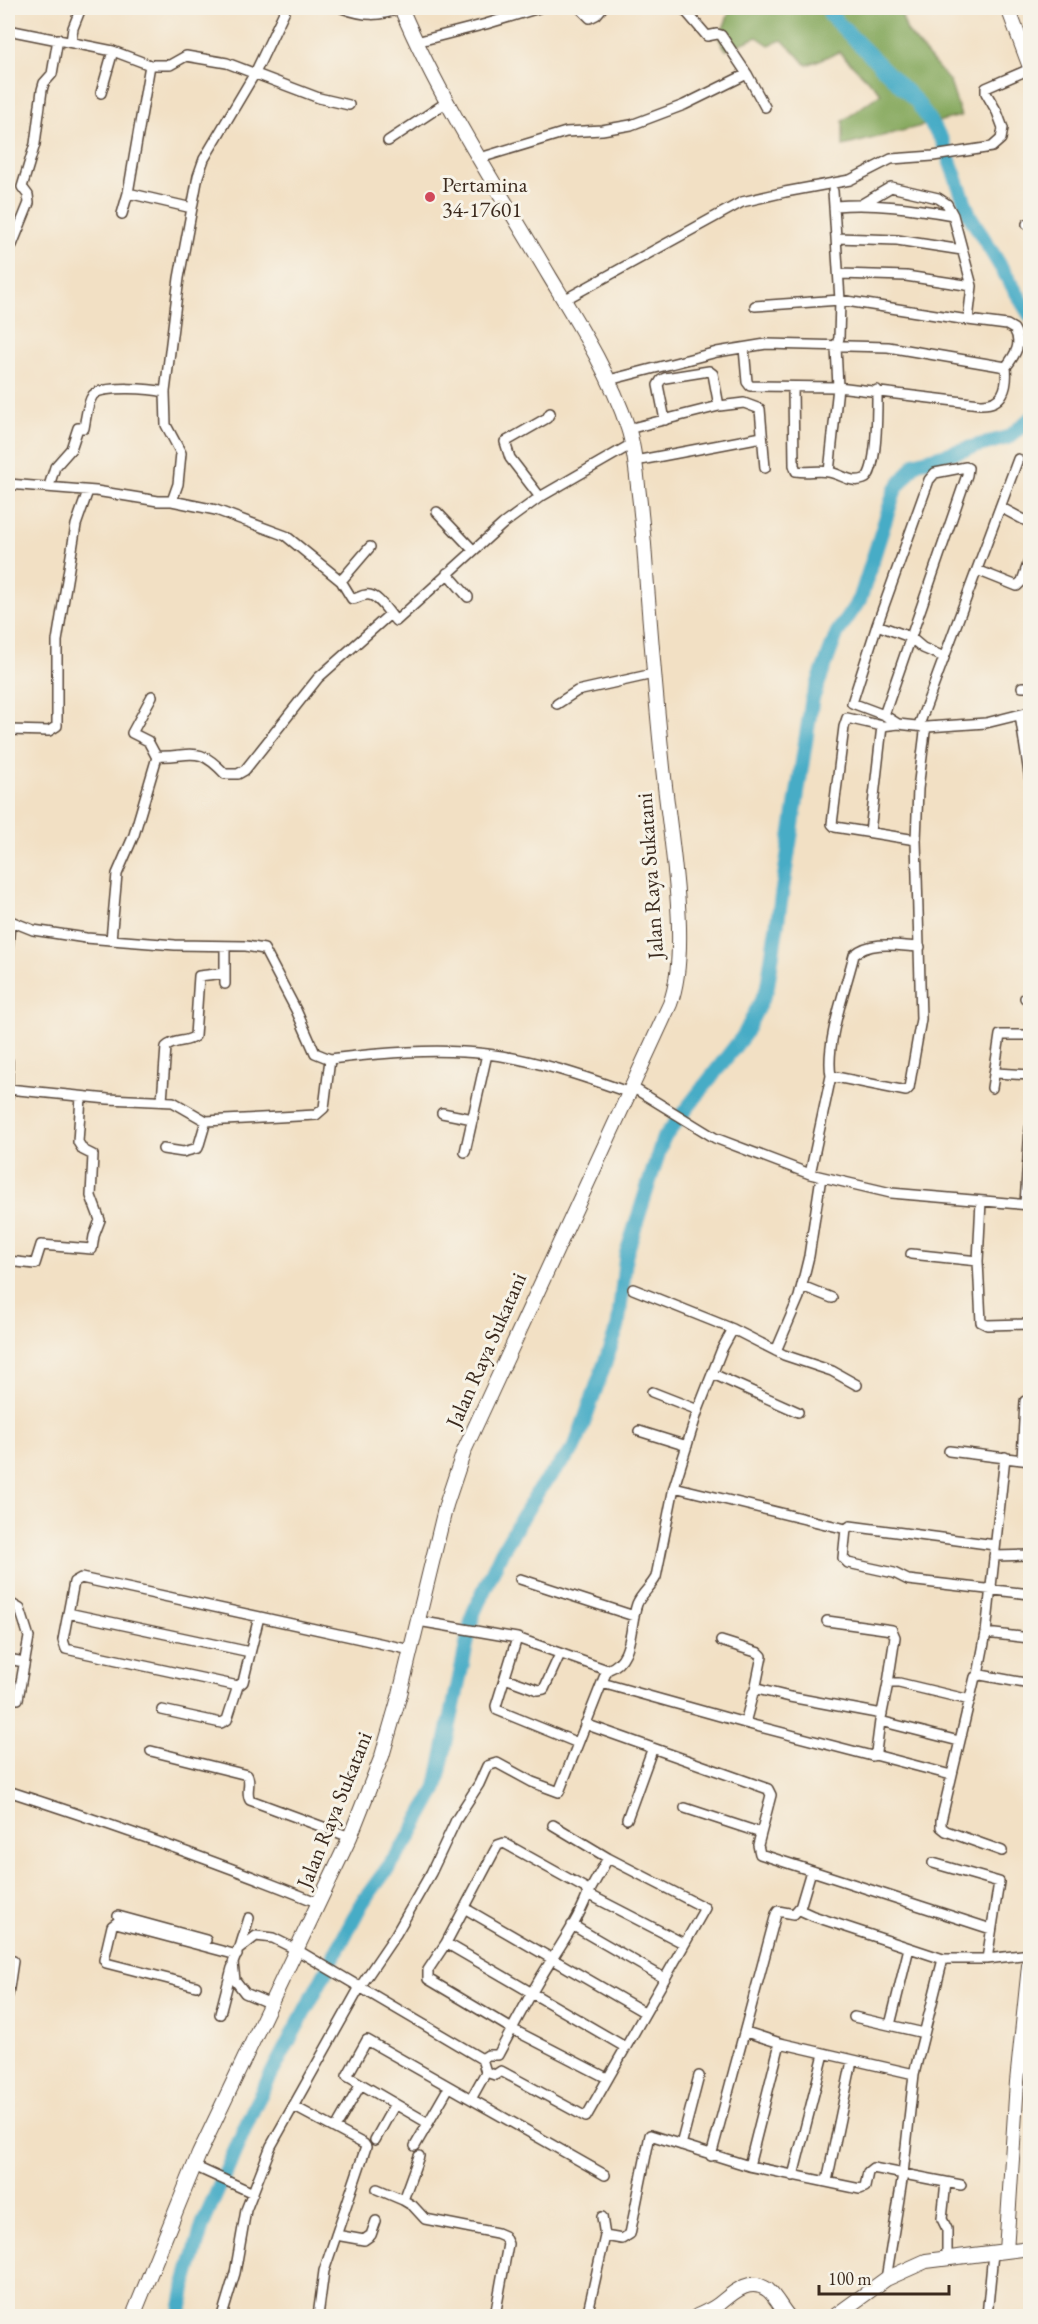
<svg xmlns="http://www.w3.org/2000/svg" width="1038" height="2324" font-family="'EB Garamond',serif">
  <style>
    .forest { fill: #84a75c; stroke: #60683d; stroke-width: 1.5 }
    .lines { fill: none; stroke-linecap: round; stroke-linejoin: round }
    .river { stroke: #47acc6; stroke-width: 15 }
    .street-casing { stroke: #564537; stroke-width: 12 }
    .secondary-casing { stroke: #564537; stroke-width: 16 }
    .street { stroke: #fff; stroke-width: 9 }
    .secondary { stroke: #fff; stroke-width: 14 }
    .poi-dot { fill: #d1495b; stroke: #f7f3e8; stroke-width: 2 }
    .labels { text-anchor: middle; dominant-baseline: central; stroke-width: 6; stroke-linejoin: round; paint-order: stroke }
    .poi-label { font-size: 22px; fill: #3b2a1e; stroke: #f7f3e8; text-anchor: start }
    .street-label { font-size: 22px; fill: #3b2a1e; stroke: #f7f3e8 }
  </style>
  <rect width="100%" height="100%" fill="#f7f3e8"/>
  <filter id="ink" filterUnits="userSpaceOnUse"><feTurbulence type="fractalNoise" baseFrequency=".0167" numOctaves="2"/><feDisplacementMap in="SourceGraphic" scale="12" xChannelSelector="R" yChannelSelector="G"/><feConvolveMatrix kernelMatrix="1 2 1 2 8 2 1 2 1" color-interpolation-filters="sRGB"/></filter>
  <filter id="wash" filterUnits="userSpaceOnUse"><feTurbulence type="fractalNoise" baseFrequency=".008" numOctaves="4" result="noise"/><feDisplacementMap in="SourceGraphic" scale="24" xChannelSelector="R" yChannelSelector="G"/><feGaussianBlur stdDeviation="1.35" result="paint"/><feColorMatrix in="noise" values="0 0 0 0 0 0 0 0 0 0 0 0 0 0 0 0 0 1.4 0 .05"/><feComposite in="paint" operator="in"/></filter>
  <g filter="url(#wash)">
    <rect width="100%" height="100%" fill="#f2e0c4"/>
    <path class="forest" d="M731,8h168l8,23 43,51 11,34 -118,30v-25l38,-28 -42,-41 -32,13 -25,-25 -13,5 -12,-8 -31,13 -7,-11z"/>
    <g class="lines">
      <path class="river" d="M828,8l3,8 86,86 25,38 28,76 60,99
        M180,2316l5,-30 18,-62 52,-119 107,-202 44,-60 30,-54 37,-175 29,-63 38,-63 35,-41 43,-121 8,-71 37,-116 81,-104 23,-46 45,-289 25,-67 23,-34 35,-109 21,-27 93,-26 21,-18"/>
    </g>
  </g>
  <g filter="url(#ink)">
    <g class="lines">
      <g class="street-casing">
        <path id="street" d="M342,8c22,8 37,9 59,0
          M580,8l10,10 6,-3 6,-7
          M683,8l24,28 10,-2 4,1 26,39 18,33
          M8,30l105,21 37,14h20l16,-9 41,7 92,35 30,7
          M71,42l2,-14 8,-20
          M416,42l70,-18 53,-16
          M101,93l12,-42
          M388,141l59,-39
          M480,158l86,-26 36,-2 29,-5 53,-20 63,-31
          M128,193l64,15
          M835,206c40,-3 78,2 118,9
          M122,214l6,-21 22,-128
          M1027,224l3,-1
          M837,238l60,2 65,10
          M12,245l17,-42 -1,-8 -6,-8 13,-43 7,-54 2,-7 8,-9 6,-35
          M840,274l66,2 66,10
          M564,300l178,-98 43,-10 65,-12 41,-21 42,-3 59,-9 9,-8 2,-11 -6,-16 -11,-19v-5l44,-19
          M755,306l85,-6 128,20 4,-34 -19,-71 -6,-11 -9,-6 -47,-11 -29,17
          M744,348l3,34 3,4 88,1 142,17c23,1 28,-16 26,-37
          M609,380l108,-28 49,-8 122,3 118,20c9,-12 17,-23 8,-38l-7,-4 -39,-5
          M793,387l1,78 2,6c11,2 22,-1 33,1 12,2 22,12 35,7 14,-4 13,-74 13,-89
          M665,420l-7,-35 3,-5 4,-2 44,-7 4,3 6,32
          M628,429l91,-23 25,-3 16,6 5,59
          M635,461l127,-24
          M829,472l9,-85 -2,-40 3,-9 1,-38 -7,-109
          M8,484l88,7 62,10h14l6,-17 3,-31 -15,-28 -1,-33 14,-114 19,-102 6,-17 51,-86 31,-65
          M49,486l6,-19 16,-18 7,-21h6c2,-10 3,-25 9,-33 10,-10 59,-6 72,-3
          M540,497l-30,-39 -5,-16 42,-24 3,-5
          M172,501l44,9 70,26 55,45 11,18c5,0 9,-4 14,-4 12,-2 23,19 30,26l107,-97 37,-27 92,-53
          M1000,507l30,16
          M437,512l36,38
          M977,570l40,16 5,-5 8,-23
          M447,573l21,24
          M341,581l29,-34
          M877,625l33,12 13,11 21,9
          M1022,687h8
          M152,696l-20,37 16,8 8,15c35,2 40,-13 69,18h13l7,-4 73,-92 72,-64
          M557,704l20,-13 76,-17
          M884,715l-32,-12 25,-78 52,-145 6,-7 31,-6 2,1 -1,7 -83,240 14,9
          M1020,715l10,65
          M919,725l99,-266
          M8,730l41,1 8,-5v-85l19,-116 12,-34
          M870,832l12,-106
          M916,840l-81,-13 -3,-3 12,-97 3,-9 35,8 16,-2 27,3
          M8,920l25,10 53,8 89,7 71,1 18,3 32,61 19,43 15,6c50,-6 106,-11 157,-5 46,5 99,23 143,39
          M111,940l6,-66 17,-39 23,-78
          M8,949l2,-26
          M225,984v-37
          M1025,998h5
          M8,1061v36
          M996,1073l34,2
          M831,1076c-6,-33 15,-88 23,-121 16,-15 46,-9 66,-8
          M632,1087l83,51 95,36 81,19 139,12
          M992,1088l8,-53h30
          M8,1089l100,10 65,3 33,19 110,-6 8,-7 6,-49
          M162,1101l4,-54c8,-8 22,-4 29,-11l4,-60 26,-3
          M442,1113l31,6
          M163,1149l20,3 15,-4 8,-27
          M465,1152l22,-98
          M810,1174l21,-98 75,15 3,-3 12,-69 -5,-179 2,-51 7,-57 2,-5 59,-4 44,-11
          M981,1201l-3,60 3,61 6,3 43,-1
          M1025,1204l5,-76
          M911,1254l67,7
          M8,1261l27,3 6,-19 51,4 2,-13 6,-16 -9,-24 2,-41 -10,-5 -5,-8 3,-45
          M802,1286l30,12
          M633,1289l100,40
          M776,1351l23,-54 10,-41 12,-79
          M713,1374l85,38
          M652,1392l46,18
          M639,1431l48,15
          M949,1451l81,10
          M1022,1460l3,-59
          M674,1487l172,42
          M995,1545l-145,-19 -4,3 -3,29 5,5 46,10 14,7 122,14
          M994,1556l36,-1
          M520,1579l114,37
          M8,1602l12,7 9,28 -11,62
          M68,1613l182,39
          M259,1617l-16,65 -5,4 -172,-37 -3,-9 11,-58 7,-4 330,72
          M418,1621l99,17 90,32
          M827,1621l65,9 3,7 -7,46
          M986,1633l44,5
          M517,1638l-21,68 1,4 81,33
          M721,1641l38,12 3,3 -7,34
          M8,1659l16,3
          M978,1675l8,-42 19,-176
          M505,1678l33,12 6,-1 16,-35
          M602,1683l143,40 8,-30 4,-4 33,8 92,17
          M162,1710l59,13 6,-3 11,-34
          M881,1718l7,-35h11l71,17
          M745,1723l127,33 4,-4 4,-31 79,20
          M585,1724l183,65 3,6 -13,50 2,9 231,75
          M151,1751l96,24c5,8 -2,17 3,25l100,37
          M875,1755l76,20
          M8,1791c105,34 208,70 311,112
          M685,1808l76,25
          M627,1819l25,-69
          M553,1825l55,33 -20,36 95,49
          M1002,1851l-56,-20 -5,-4v-6l34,-144 6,-2 49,9
          M933,1863l66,19 -12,77
          M811,1871l-11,37 2,3 11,5 130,43h44l43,-5
          M466,1909l178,103
          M118,1916l88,24
          M572,1925l92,53
          M446,1943l-18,27v9l84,50 95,49
          M240,1947l9,-29
          M8,1960l5,1 -5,34
          M196,1986l-90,-23 -2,-3 8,-34 4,-3 121,32
          M271,2004l-26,-11 -10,-13 -2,-17 5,-13 18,-14 17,2 24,12 185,109 6,-4h10c13,-24 26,-49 40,-73 17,-29 38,-57 50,-88l-3,-6 -81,-45 -6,2 -4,7 -48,91 179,104
          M220,2014l12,-46
          M854,2017l70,16
          M890,2025l19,-77
          M746,2032l34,11 134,31
          M482,2059l4,13 9,3 6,-4 85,46 119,-209 -97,-50
          M471,2099l15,-27
          M293,2106l71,38 2,3 -42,124 -6,45
          M339,2122l22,-38
          M428,2123l-81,-47 20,-36 238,135
          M375,2140l20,-36
          M681,2145l18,-69
          M415,2146l34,-59
          M419,2156l-16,44 10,6 12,13 72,14 7,3 4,8 -13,72
          M711,2156l65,-242 2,-3 16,3 6,-7
          M194,2166l59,27
          M749,2166l31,-123
          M793,2176l31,-122
          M827,2181l25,-120
          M946,2182l-4,37 5,10v29
          M377,2189l26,11
          M336,2235l28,5 7,-5 5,-14
          M605,2236l17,3 8,-5 20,-99 99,31 111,23 5,-2 3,-15 5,-4 88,17
          M886,2279l17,-105 11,-100 29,-115
          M222,2316l13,-43 11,-63 25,-64 89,-159 36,-53 35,-61 25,-53 23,-36 8,-18 10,-3 35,19 27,10 48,-122c27,-9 22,-43 30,-66 4,-10 14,-17 19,-27l18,-90 24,-77 24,-61 11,-20 51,26 48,16 25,14
          M587,2316l18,-80 -3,-19
          M987,2316l6,-63"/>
      </g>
      <g class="secondary-casing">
        <path id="secondary" d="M1008,8l22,59
          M1006,2251l11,-169 13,-126
          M133,2316l66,-162 151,-317 32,-81 18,-62 46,-189 18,-54 206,-447c21,-55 0,-167 -6,-227 -7,-64 -12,-127 -17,-191 -2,-34 -5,-67 -9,-100 -2,-19 -4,-40 -10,-58 -18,-54 -49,-103 -78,-151 -52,-88 -109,-175 -149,-269
          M697,2316c7,-3 14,-6 21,-11 14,-11 31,-29 50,-15 8,7 13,18 20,26
          M835,2316l51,-37 40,-18 104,-13"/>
      </g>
      <use href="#street" class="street"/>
      <use href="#secondary" class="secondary"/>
    </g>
  </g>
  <circle class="poi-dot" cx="430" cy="197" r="6"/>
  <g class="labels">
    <g class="poi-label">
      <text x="442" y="184">Pertamina<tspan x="442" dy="25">34-17601</tspan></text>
    </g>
    <g class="street-label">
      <text transform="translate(650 876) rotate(-94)">Jalan Raya Sukatani</text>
      <text transform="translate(486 1350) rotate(-66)">Jalan Raya Sukatani</text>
      <text transform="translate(334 1810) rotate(-68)">Jalan Raya Sukatani</text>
    </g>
  </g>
  <rect width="1038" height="2324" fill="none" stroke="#f7f3e8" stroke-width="30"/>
  <path d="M819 2285v9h130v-9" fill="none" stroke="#3b2a1e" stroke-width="3"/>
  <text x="828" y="2285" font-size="18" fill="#3b2a1e" stroke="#f7f3e8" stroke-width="4.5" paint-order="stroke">100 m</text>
</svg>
